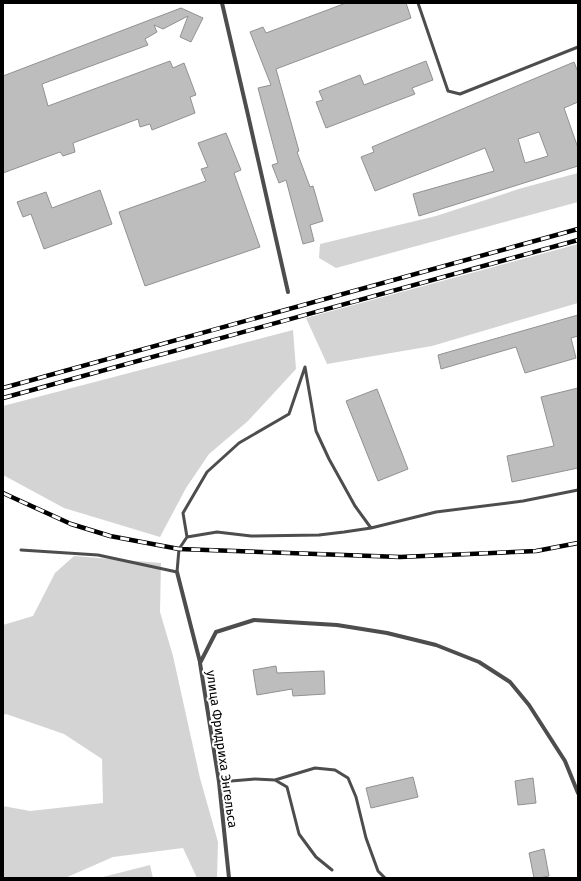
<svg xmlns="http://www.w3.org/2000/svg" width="581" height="881" font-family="'Fira Sans',sans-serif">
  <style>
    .green { fill: #d4d4d4 }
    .building { fill: #bdbdbd; stroke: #919191; fill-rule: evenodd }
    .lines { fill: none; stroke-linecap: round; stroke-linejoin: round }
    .lane { stroke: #4d4d4d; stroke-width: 3 }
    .street { stroke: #4d4d4d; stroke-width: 4 }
    .rail-casing { stroke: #000; stroke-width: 4.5 }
    .rail { stroke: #fff; stroke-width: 3; stroke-dasharray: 9; stroke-linecap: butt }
    .labels { text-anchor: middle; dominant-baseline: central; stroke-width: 4; stroke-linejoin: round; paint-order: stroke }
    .street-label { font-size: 13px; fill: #000; stroke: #fff }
  </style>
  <rect width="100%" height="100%" fill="#fff"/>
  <path class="green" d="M578,173v29l-242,66 -17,-10 1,-14 116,-28 86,-28z
    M578,244v59l-146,43 -105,18 -21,-46z
    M293,330l3,39 -48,52 -39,33 -23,34 -26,49 -96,-29 -61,-33v-69z
    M74,556l87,7 -1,49 13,44 27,122 18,64 -1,36h-20l-14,-30 -70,9 -48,21h-62v-72l27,5 73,-8 -1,-44 -38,-25 -58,-20 -3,1v-90l30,-9 22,-43z
    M150,865l3,13h-54z"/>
  <path class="building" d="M346,3h60l5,15 -135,51 23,82 -2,1 13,35 3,-1 10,35 -13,4 4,16 -11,3 -17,-64 -7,3 -7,-18 6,-2 -20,-75 13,-3 -21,-53 13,-5 3,6z
    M181,8l22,10 -12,24 -11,-5 8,-21 -25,13 -9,-4 3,7 -12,7 3,6 -106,39 6,22 122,-45 3,7 11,-5 12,32 -6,2 5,16 -43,17 -2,-6 -10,3 -2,-8 -65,24 2,9 -12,4 -3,-4 -57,21v-97z
    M426,61l7,19 -21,8 3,6 -89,34 -10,-26 7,-2 -4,-9 41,-16 4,10z
    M574,62l4,10v30l-14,6 14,40v18l-159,50 -6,-22 81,-23 -9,-23 -110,43 -14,-34 13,-5 -2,-5zM539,132l9,24 -23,7 -7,-24z
    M226,133l15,37 -7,3 26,74 -115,39 -26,-74 87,-31 -5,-12 7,-2 -10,-24z
    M100,190l12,34 -68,25 -13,-35 -8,3 -6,-15 29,-10 6,16z
    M578,315v21l-7,2 5,20 -51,15 -9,-26 -75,22 -3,-14z
    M578,388v80l-66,14 -5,-26 47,-10 -13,-49z
    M377,389l31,80 -30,12 -32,-80z
    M276,666l1,7 47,-2 1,23 -32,2 -1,-7 -35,6 -4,-25z
    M413,777l5,20 -47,11 -5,-20z
    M533,778l3,25 -18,2 -3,-24z
    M544,849l5,27 -10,2h-5l-5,-25z"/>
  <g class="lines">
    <path class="lane" d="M418,3l30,88 12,3 118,-47
      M305,367l11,64 13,28 26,47 16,22
      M187,537l-4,-24 24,-41 32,-29 50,-29 16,-47
      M21,550l77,5 79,17 2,-23 8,-12 30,-5 34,4 68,-1 25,-3 27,-4 65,-16 87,-11 55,-11
      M275,780l40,-12 20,2 13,8 8,19 10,41 12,33 7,7
      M219,782l36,-3 20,1 12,7 12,47 17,23 16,13"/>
    <path class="street" d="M222,3l26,112 40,177
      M177,572l23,90
      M229,878l-10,-96 -19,-119 16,-31 38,-12 83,5 50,8 49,12 43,17 31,20 19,23 36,56 13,32"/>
    <g class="rail-casing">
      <path id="rail" d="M3,388l575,-159
        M3,398l575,-158
        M3,493l13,6 55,25 39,12 69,13 221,8 136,-6 42,-8"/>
    </g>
    <use href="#rail" class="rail"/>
  </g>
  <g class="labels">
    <g class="street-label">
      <text transform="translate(222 749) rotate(82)">улица Фридриха Энгельса</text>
    </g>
  </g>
  <rect width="581" height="881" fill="none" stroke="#000000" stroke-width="8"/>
</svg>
